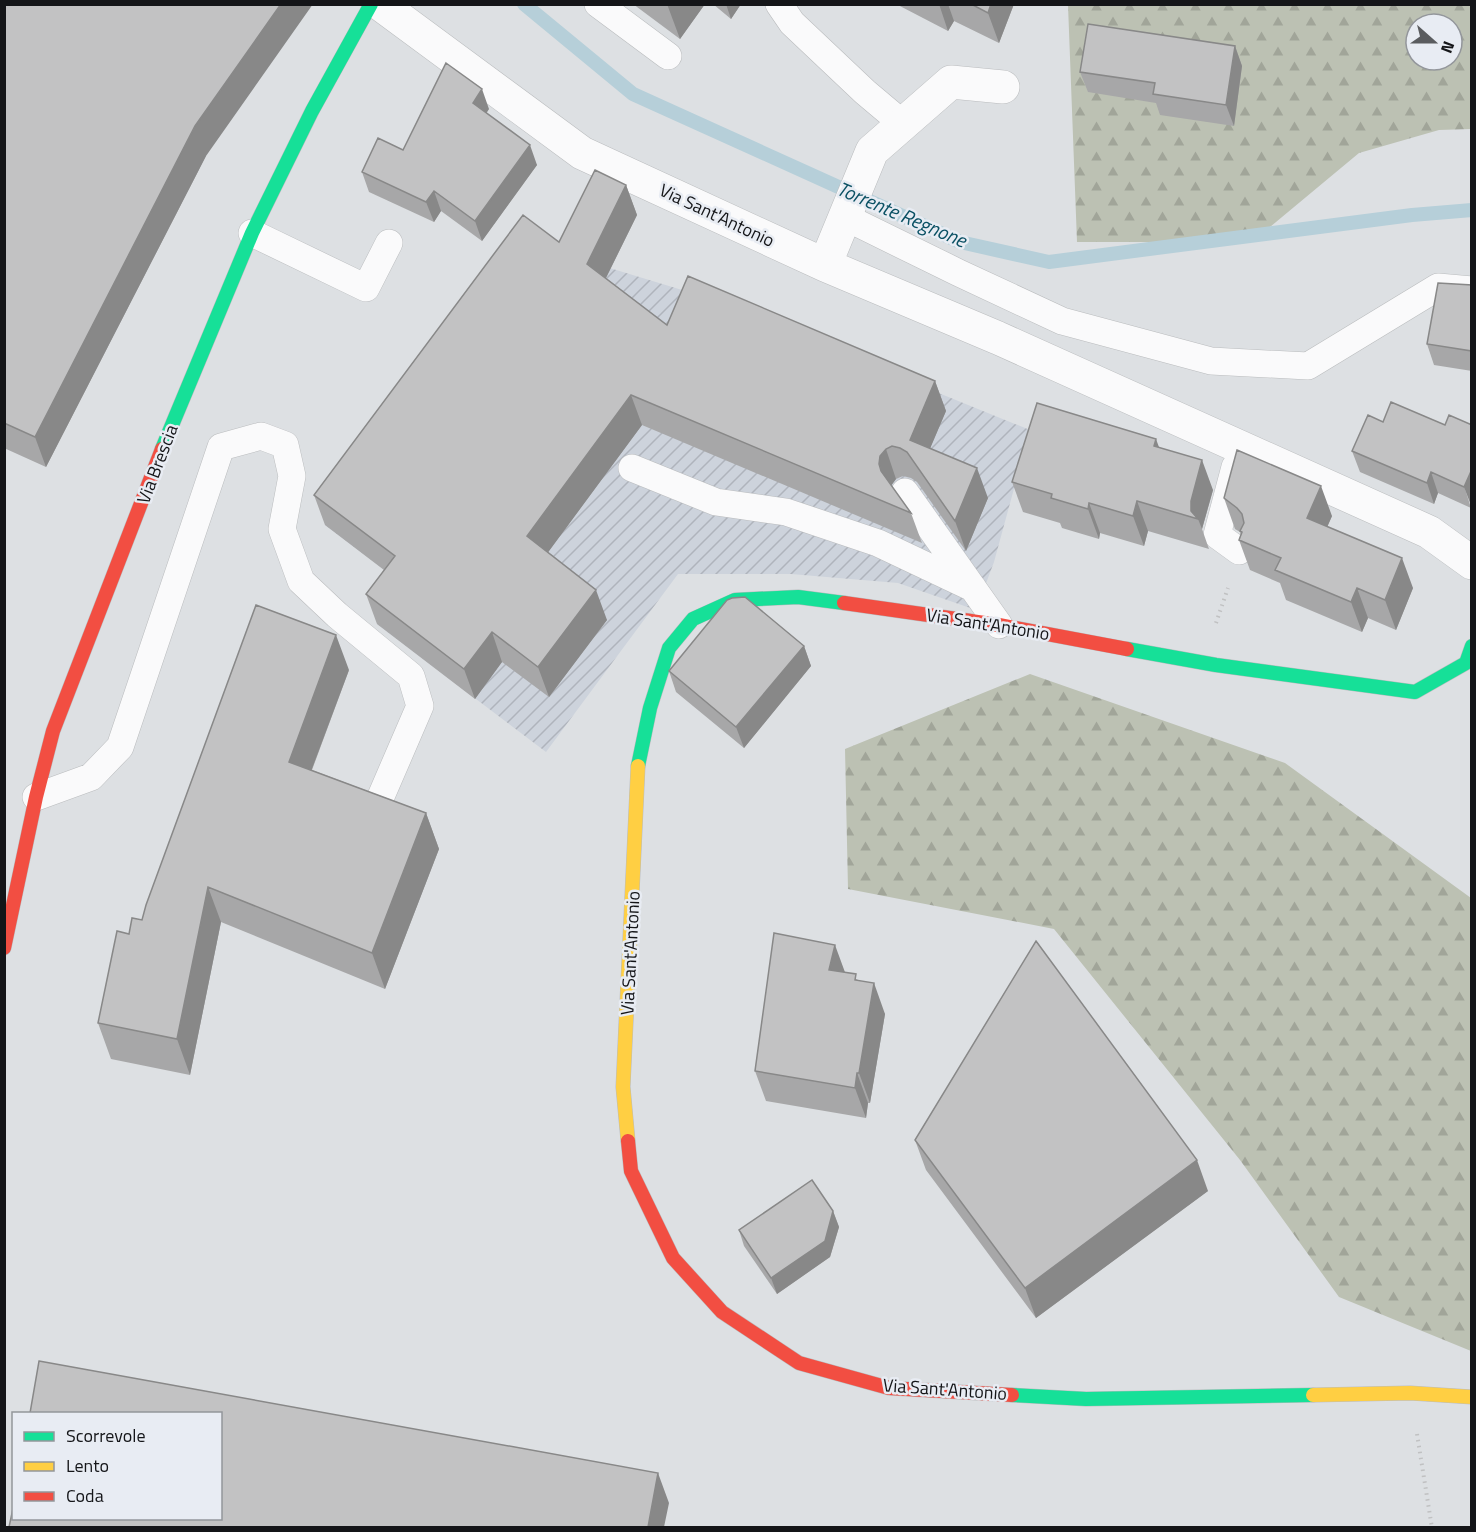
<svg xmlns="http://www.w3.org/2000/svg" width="1476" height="1532" font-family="'Titillium Web',sans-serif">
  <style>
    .industrial { fill: url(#industrial-furrows) }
    .forest { fill: url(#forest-firs); fill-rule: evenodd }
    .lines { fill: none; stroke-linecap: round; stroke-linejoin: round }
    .stream { stroke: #b6cfd9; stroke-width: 14 }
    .lane-casing { stroke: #babcbe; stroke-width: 28 }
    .street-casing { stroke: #babcbe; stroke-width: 34 }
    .fast-casing { stroke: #babcbe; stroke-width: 15 }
    .slow-casing { stroke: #babcbe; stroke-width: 15 }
    .jam-casing { stroke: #babcbe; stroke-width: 15 }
    .path { stroke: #c0c1c2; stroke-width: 4; stroke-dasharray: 1.5 4.5; stroke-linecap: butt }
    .lane { stroke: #fafafb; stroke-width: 27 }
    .street { stroke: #fafafb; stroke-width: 33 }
    .fast { stroke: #16e098; stroke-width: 14 }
    .slow { stroke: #ffcf43; stroke-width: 14 }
    .jam { stroke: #f24e42; stroke-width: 14 }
    .wall { fill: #a7a7a8 }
    .shaded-wall { fill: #888 }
    .building { fill: #c2c2c3; stroke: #888; stroke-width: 1.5 }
    .labels { text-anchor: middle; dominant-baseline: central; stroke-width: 5; stroke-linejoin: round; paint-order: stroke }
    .street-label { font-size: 18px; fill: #141518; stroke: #e8ecf3 }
    .water-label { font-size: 20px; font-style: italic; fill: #0b5164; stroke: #e8ecf3 }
  </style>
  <defs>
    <pattern id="industrial-furrows" width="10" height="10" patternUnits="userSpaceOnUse" patternTransform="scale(1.5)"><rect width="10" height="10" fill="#cdd3dc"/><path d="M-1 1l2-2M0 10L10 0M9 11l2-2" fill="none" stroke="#afb4bc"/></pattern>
    <pattern id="forest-firs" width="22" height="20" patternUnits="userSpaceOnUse" patternTransform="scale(1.5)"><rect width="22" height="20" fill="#bcc1b3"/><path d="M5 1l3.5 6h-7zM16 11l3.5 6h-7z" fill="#a1a599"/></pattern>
  </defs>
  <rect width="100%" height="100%" fill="#dde0e3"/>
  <path class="industrial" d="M534,245l158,48 338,137 -36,132 -18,48 -78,-27 -107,-9h-113l-132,178 -169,-128 29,-38 -81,-61z"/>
  <path class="forest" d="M1068,5h403v124l-32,1 -80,23 -107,89h-175zM1416,24h36v36h-36z
    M1030,674l255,89 186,135v453l-132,-54 -99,-137 -186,-231 -206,-40 -3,-140z"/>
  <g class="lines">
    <path class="stream" d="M524,4l109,90 327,148 89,20 363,-47 60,-5"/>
    <g class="lane-casing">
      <path id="lane" d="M598,4l70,52
        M779,4l13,19 73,69 38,32
        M845,217l114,56 103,48 149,40 97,5 130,-79 34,3
        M252,233l114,55 23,-45
        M1235,467l-18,68 22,16
        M632,468l84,34 70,10 92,31 95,45
        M905,492l94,133
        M36,797l55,-20 29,-30 101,-300 40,-11 24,9 7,31 -10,53 19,52 36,34 74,61 9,30 -41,95"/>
    </g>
    <g class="street-casing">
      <path id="street" d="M380,4l202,149 243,112 173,73 431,194 43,31
        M825,265l47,-114 79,-69 52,5"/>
    </g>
    <g class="fast-casing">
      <path id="fast" d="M162,449l90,-216 60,-122 59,-107
        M1127,649l89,16 199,27 51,-29 6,-17
        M638,766l12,-58 19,-60 24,-29 42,-19 63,-3 46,6
        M1012,1395l74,4 227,-4"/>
    </g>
    <g class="slow-casing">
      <path id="slow" d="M628,1141l-5,-54 15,-321
        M1313,1395l97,-2 62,4"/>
    </g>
    <g class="jam-casing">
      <path id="jam" d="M844,603l155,22 128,24
        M4,948l32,-151 17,-66 109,-282
        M628,1141l3,30 42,87 49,54 77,51 90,25 123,7"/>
    </g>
    <path class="path" d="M1216,623l12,-35
      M1417,1434l15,94"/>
    <use href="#lane" class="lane"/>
    <use href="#street" class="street"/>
    <use href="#fast" class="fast"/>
    <use href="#slow" class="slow"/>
    <use href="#jam" class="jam"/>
  </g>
  <path class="wall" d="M4,4l202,152 -160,311 -42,-19z
    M633,4h72l-25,35z
    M713,4h28l-10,15z
    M896,4h118l-15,39 -45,-22 -6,10z
    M1235,46l7,20 -8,60 -74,-11 -4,-12 -68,-11 -8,-20z
    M489,109l-3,4 51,52 -55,76 -41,-30 -7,11 -65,-30 -7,-20 41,-22z
    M626,185l11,30 -31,63 61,47 268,56 11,30 -16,37 58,50 -22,53 -49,-69 -6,-4 -8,-2 -7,3 -5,6 20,28 11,30 -280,-118 -94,127 59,68 -58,77 -47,-35 -27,37 -98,-75 -11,-30 18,-24 -59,-45 -11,-30 245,-253z
    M1472,285v86l-38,-6 -7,-21z
    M1383,422l62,3 26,83 -33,-15 -4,11 -74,-32 -8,-21z
    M1159,447l54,43 -11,39 7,20 -61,-18 -4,15 -44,-13 -1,6 -37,-11 -2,-5 -37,-11 -11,-30z
    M1224,498l108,18 -5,11 86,61 -17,42 -28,-12 -6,14 -76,-32 -6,-17 -30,-13 -11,-30 2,-5 -1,-3 -5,-3z
    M804,646l7,20 -67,82 -68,-56 -7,-21z
    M349,670l-37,100 114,43 13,36 -54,140 -164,-67 -31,153 -79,-16 -13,-36 31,-89 13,-14z
    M845,973l13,7 27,34 -15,89h-2l-2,15 -100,-17 -11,-30z
    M915,1140l293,51 -172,127 -110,-148z
    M833,1211l6,16 -9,30 -53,37 -33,-48 -5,-16z"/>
  <path class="shaded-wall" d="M281,4h32l-107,152 -160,311 -11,-30 160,-311z
    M667,4h38l-25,35z
    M726,4h15l-10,15z
    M939,4h9l6,17 -6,10z
    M991,4h23l-15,39 -11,-30z
    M1235,46l7,20 -8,60 -8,-21z
    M482,89l7,20 -9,14 -7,-20z
    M530,145l7,20 -55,76 -7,-20z
    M626,185l11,30 -39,79 -11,-30z
    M434,191l7,20 -7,11 -8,-20z
    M935,381l11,30 -25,59 -11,-30z
    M631,395l11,30 -104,141 -11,-30z
    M1156,439l11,30 -13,-23z
    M886,449l10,30 -5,7 -2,8 -10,-30 1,-8z
    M1202,460l11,30 -11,39 -4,-10 -7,-8v-10z
    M977,468l11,30 -22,53 -11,-30z
    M1472,469v39l-8,-21z
    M1431,472l7,21 -4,11 -7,-21z
    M1321,486l11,30 -14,32 -11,-30z
    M1137,501l11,30 -4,15 -11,-30z
    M1089,503l11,30 -1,6 -11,-30z
    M1402,558l11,30 -17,42 -11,-30z
    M1357,588l11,30 -6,14 -11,-30z
    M596,590l11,30 -58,77 -11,-30z
    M492,632l10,30 -27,37 -11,-30z
    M336,635l13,35 -48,128 -12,-36z
    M804,646l7,20 -67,82 -8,-21z
    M426,813l13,36 -54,140 -13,-36z
    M208,887l13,35 -31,153 -13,-36z
    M835,945l11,30 -17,-5z
    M874,983l11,31 -15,89 -11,-30z
    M857,1073l11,30 -2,15 -11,-30z
    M1197,1160l11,31 -172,127 -11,-30z
    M833,1211l6,16 -9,30 -53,37 -6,-16z
    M658,1473l11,30 -5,24h-16z"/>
  <path class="building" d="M4,4h277l-86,122 -160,311 -31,-14z
    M971,4h20l-3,9z
    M1088,24l147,22 -9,59 -73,-11 2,-11 -75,-11z
    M446,63l36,26 -9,14 57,42 -55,76 -41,-30 -8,11 -64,-30 16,-34 25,12z
    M595,170l31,15 -39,79 80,61 21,-49 247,105 -25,59 67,28 -22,53 -48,-69 -7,-4 -8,-2 -6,3 -6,7 -1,8 2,7 30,42 -280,-118 -104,141 69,54 -58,77 -46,-35 -28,37 -98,-75 29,-38 -81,-61 209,-280 36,27z
    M1438,283l34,2v66l-45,-7z
    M1391,402l54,23 4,-10 23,10v44l-8,18 -33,-15 -4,11 -75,-32 16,-36 15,7z
    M1037,403l119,36 -2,7 48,14 -11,41v10l7,8 -61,-18 -4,15 -44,-13 -1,6 -37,-11 1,-4 -40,-12z
    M1237,450l84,36 -14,32 95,40 -17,42 -28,-12 -6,14 -76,-32 6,-12 -42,-18 3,-8 -2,-1 4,-8 -2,-9 -5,-6 -13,-10z
    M745,597l59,49 -68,81 -67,-56 58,-71 5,-2z
    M256,605l80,30 -47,127 137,51 -54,140 -164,-66 -31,152 -79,-16 19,-92 12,3 3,-16 10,2 4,-15z
    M774,933l61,12 -6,25 27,4 -1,6 19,3 -15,90h-2l-2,15 -100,-17z
    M1036,941l161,219 -172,128 -110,-148z
    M812,1180l21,31 -8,30 -54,37 -32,-48z
    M39,1361l619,112 -10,54h-639l5,-23v14h206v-105h-190z"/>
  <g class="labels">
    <g class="street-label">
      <text transform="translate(717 215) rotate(25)">Via Sant'Antonio</text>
      <text transform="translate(157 464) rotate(-69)">Via Brescia</text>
      <text transform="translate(988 624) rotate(9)">Via Sant'Antonio</text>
      <text transform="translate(630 953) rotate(-87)">Via Sant'Antonio</text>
      <text transform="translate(945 1389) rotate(4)">Via Sant'Antonio</text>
    </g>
    <g class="water-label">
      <text transform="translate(902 214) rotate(23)">Torrente Regnone</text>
    </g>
  </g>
  <rect width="1476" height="1532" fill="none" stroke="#141518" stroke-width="12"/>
  <rect x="12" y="1412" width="210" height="108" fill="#e8ecf3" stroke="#93969b" stroke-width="1.5"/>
  <rect x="24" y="1432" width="30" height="9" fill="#16e098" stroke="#93969b" stroke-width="1.5"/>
  <text x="66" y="1442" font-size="18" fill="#141518">Scorrevole</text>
  <rect x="24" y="1462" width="30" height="9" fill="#ffcf43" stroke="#93969b" stroke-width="1.5"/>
  <text x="66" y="1472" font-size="18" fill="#141518">Lento</text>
  <rect x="24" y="1492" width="30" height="9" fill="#f24e42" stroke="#93969b" stroke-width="1.5"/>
  <text x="66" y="1502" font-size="18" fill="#141518">Coda</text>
  <g transform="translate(1434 42) rotate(111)"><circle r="28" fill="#e8ecf3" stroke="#93969b" stroke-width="1.5"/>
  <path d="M0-4.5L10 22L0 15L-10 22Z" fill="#5a5c5f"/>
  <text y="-9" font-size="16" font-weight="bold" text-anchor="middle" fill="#141518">N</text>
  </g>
</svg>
